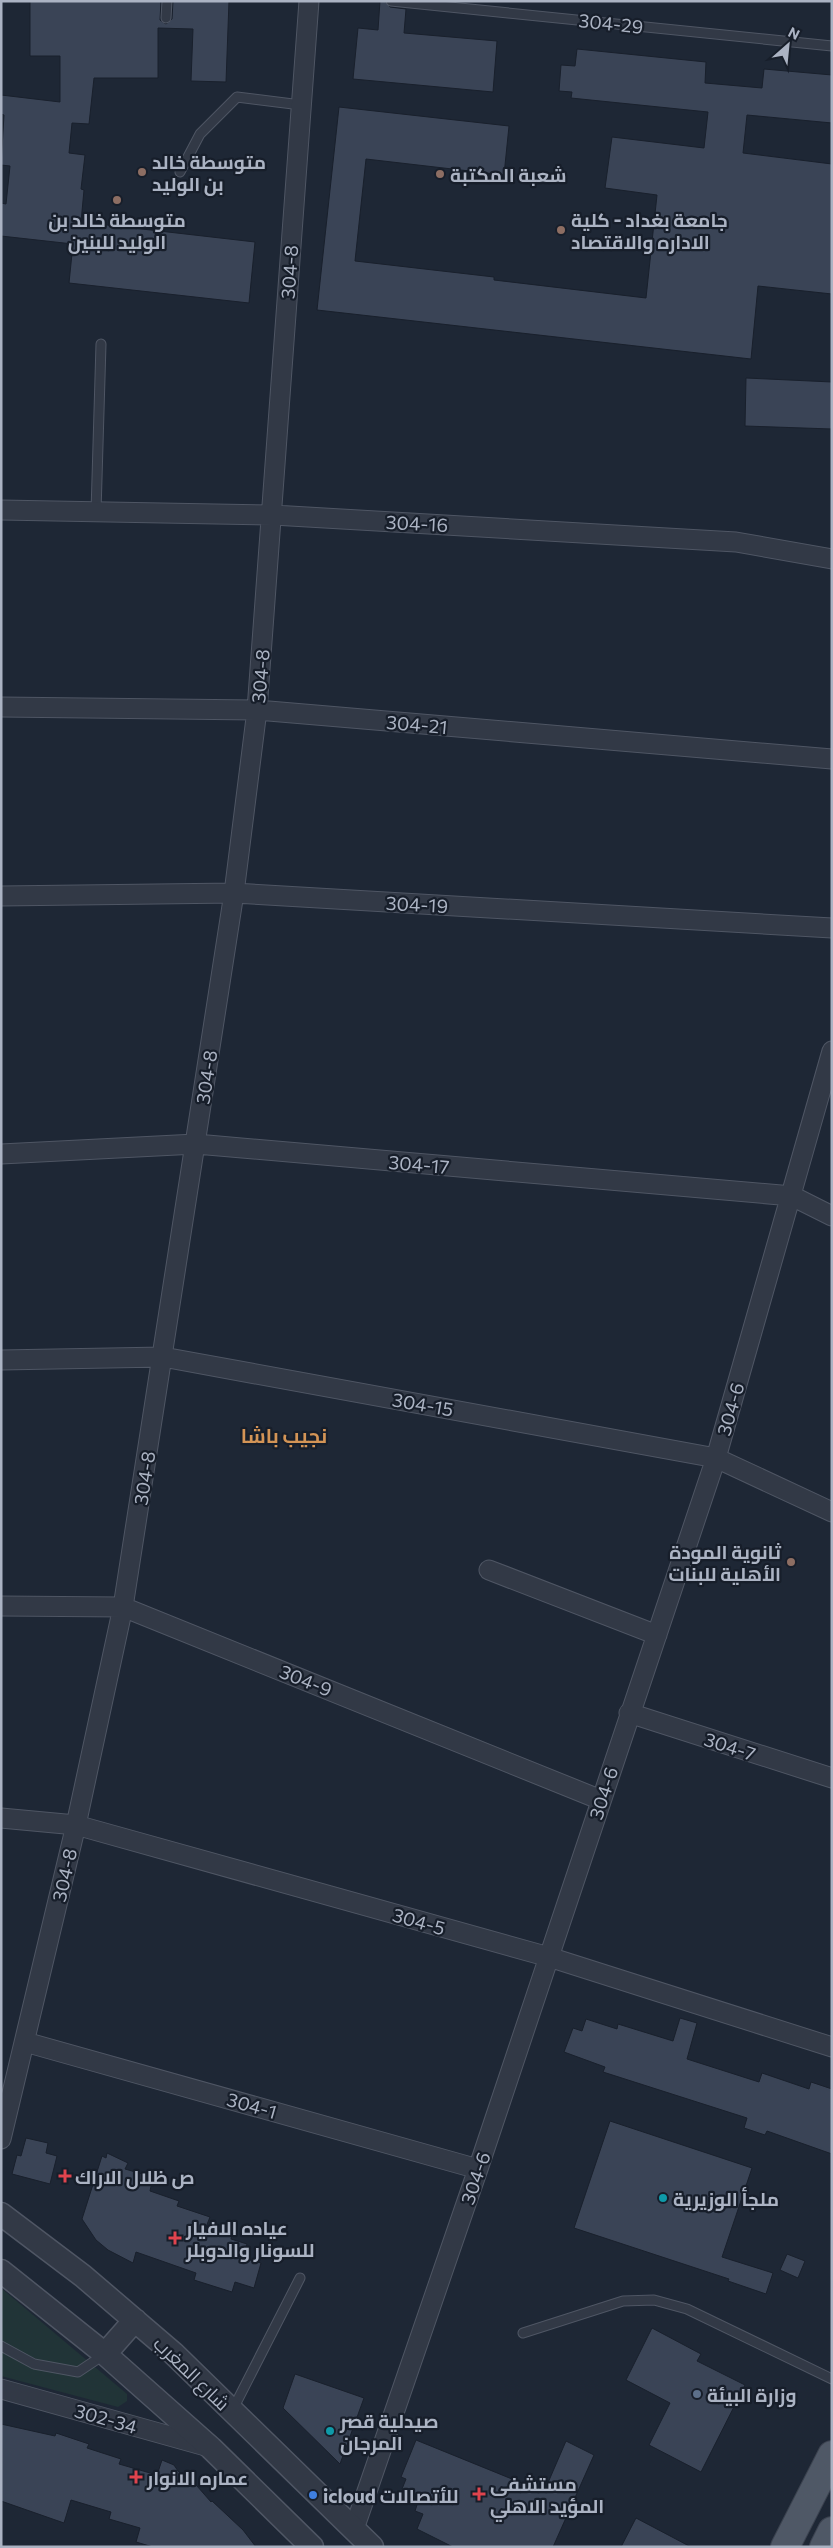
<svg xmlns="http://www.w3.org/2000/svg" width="833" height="2548" font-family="Commissioner,Cairo,sans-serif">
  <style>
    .green { fill: #213437 }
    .building { fill: #3a4456; stroke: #19202c }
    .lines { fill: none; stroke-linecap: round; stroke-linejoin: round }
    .service-casing { stroke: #4f5664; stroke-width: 11 }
    .minor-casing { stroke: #4f5664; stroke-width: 21 }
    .tertiary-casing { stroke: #4f5664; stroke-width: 25 }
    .primary-casing { stroke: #3b424f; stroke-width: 30 }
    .service { stroke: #323946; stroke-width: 9 }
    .minor { stroke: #323946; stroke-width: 19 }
    .tertiary { stroke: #323946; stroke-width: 22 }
    .primary { stroke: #4f5866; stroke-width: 28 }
    .education-dot { fill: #8d6e63; stroke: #171e2a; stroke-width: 2 }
    .health-dot { fill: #e0444e; stroke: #171e2a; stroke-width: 2 }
    .culture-dot { fill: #0f9aa8; stroke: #171e2a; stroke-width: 2 }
    .service-dot { fill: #5c6f8a; stroke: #171e2a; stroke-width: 2 }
    .shop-dot { fill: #3f7fe0; stroke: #171e2a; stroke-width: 2 }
    .labels { text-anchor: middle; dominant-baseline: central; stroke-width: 4.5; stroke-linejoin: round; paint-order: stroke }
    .street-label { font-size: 19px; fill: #abb3c3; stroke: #171e2a }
    .poi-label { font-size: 19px; font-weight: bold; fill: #abb3c3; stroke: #171e2a; text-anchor: start }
    .neighbourhood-label { font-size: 20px; font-weight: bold; fill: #d39456; stroke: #171e2a }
  </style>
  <rect width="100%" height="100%" fill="#1e2735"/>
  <path class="green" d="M1,2288l126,106v7l-9,6 -117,-31z"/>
  <path class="building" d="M30,1h131l-1,19 6,4 6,-5 1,-18h56l-3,81 -35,-1 2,-52 -35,-1v50h-64l-5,46 -17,-1 -3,30 16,2 -4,34 3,1 -3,32 174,20 -6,61 -180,-20 4,-39 -72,-8v-33l5,1 4,-38 -9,-1 3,-50 -3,-1v-19l59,7v-46h-30z
    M380,1h5l5,6 16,2 -2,24 93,8 -4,51 -140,-13 5,-51 20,2z
    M577,49l129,13 -1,21 57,5 2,-19 68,6v48l-85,-8 -4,38 89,11v130l-74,-8 -7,73 -434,-49 22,-203 170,19 -5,49 -138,-16 -11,102 139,16v3l152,18 11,-103 -52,-7 7,-51 92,11 4,-36 -137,-14 1,-6 -13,-1 2,-26 14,1z
    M746,378l86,4v47l-87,-3z
    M680,2018l17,5 -10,36 72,23 3,-9 47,16 2,-7 21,7v65l-65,-23 -2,4 -21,-7 3,-10 -144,-46 2,-5 -41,-15 9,-24 9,3 4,-12 31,10 1,-5 55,17z
    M610,2121l142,47 -30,89 51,16 -7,21 -38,-13 1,-2 -155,-51z
    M26,2138l22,5 -2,10 11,3 -7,28 -38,-10 5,-19 4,1z
    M107,2153l21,10 -3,6 28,8 -3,14 29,10 -2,5 33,11 -4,10 26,8 -1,4 16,5 -4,14 18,5 -7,25 -19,-6 -3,10 -38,-12 2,-7 -60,-21 -3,11 -25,-13 -12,-10 -14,-21 20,-63 4,2z
    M787,2254l18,7 -7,17 -18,-8z
    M652,2328l49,26 -4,7 48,24 -44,87 -52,-27 21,-42 -44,-23z
    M295,2374l69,24 -24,66 -57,-56z
    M1,2424l54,12 1,-3 33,11 -2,4 34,11 -2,5 38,11 5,-15 12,5 4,6 19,15 14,16 1,-1 31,29 13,17h-103l-17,-5 4,-14 -31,-9 2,-7 -40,-12 -7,23 -63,-22z
    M416,2440l128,52 22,-51 28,14 -41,92h-100l-36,-18 6,-15 -8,-3 5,-15 -18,-7 4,-10 -5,-2z
    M636,2518l55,29h-70z"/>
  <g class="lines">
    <g class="service-casing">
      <path id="service" d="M391,1l441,45
        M166,18l1,-17
        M180,172l20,-38 37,-37 64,8
        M96,512l5,-168
        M523,2333l100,-32 31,-1 33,9 145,70
        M1,2346l33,18 44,8 27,-18
        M233,2409l67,-131"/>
    </g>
    <g class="minor-casing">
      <path id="minor" d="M1,510l272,5 463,27 96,17
        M1,707l256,3 575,49
        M1,896l233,-3 598,35
        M1,1154l195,-10 596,52 40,20
        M1,1360l162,-3 553,101 116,54
        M489,1570l168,65
        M1,1606l122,1 478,193
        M629,1713l203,65
        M1,1818l75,7 473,132 283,90
        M25,2042l453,127
        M1,2139l75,-314 47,-218 111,-714 23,-183 52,-709
        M1,2389l208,58
        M354,2529l124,-360 238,-711 116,-407"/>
    </g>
    <g class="tertiary-casing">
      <path id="tertiary" d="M1,2214l82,62 90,77 199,194
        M1,2271l104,83 106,94 101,99
        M105,2354l30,-34"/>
    </g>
    <g class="primary-casing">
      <path id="primary" d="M785,2547l47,-92
        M824,2547l8,-16"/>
    </g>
    <use href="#service" class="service"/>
    <use href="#minor" class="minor"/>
    <use href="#tertiary" class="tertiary"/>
    <use href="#primary" class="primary"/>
  </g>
  <g class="education-dot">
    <circle cx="142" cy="172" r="5"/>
    <circle cx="440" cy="174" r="5"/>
    <circle cx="117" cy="200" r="5"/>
    <circle cx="561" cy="230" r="5"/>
    <circle cx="791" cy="1562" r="5"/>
  </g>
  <g class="health-dot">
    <path d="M62.5 2168.5h5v5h5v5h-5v5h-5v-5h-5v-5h5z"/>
    <path d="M172.5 2230.5h5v5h5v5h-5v5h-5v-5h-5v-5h5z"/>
    <path d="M133.5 2469.5h5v5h5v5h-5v5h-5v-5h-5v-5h5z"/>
    <path d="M476.5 2486.5h5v5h5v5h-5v5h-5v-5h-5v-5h5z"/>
  </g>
  <g class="culture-dot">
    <circle cx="663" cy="2198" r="5"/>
    <circle cx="330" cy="2431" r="5"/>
  </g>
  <circle class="service-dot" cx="697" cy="2394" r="5"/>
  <circle class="shop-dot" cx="313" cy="2495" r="5"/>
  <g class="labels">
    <g class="street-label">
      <text transform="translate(611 23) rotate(6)">304-29</text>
      <text transform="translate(289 272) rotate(-86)">304-8</text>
      <text transform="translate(417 523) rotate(3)">304-16</text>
      <text transform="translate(260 676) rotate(-85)">304-8</text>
      <text transform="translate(417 724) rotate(5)">304-21</text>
      <text transform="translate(417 904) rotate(3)">304-19</text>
      <text transform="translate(206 1077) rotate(-81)">304-8</text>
      <text transform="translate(419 1164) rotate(5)">304-17</text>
      <text transform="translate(423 1404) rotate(10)">304-15</text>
      <text transform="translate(730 1409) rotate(-74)">304-6</text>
      <text transform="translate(144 1478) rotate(-81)">304-8</text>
      <text transform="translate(306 1680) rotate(22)">304-9</text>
      <text transform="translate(730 1746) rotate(18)">304-7</text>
      <text transform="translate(603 1793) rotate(-72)">304-6</text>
      <text transform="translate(64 1875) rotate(-77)">304-8</text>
      <text transform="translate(419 1921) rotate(16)">304-5</text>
      <text transform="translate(252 2105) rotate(16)">304-1</text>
      <text transform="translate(475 2178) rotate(-71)">304-6</text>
      <text transform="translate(192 2373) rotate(44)">شارع المغرب</text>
      <text transform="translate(106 2418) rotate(16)">302-34</text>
    </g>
    <g class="poi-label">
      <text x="152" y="161">متوسطة خالد<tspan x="152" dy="22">بن الوليد</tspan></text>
      <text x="450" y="174">شعبة المكتبة</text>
      <text x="117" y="219" text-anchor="middle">متوسطة خالد بن<tspan x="117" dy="22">الوليد للبنين</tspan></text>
      <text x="571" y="219">جامعة بغداد - كلية<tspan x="571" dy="22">الاداره والاقتصاد</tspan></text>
      <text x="781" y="1551" text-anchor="end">ثانوية المودة<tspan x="781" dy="22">الأهلية للبنات</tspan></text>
      <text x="75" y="2176">ص ظلال الاراك</text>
      <text x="673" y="2198">ملجأ الوزيرية</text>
      <text x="186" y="2227">عياده الافيار<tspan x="186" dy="22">للسونار والدوبلر</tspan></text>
      <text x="707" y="2394">وزارة البيئة</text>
      <text x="340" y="2420">صيدلية قصر<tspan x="340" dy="22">المرجان</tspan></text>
      <text x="147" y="2477">عماره الانوار</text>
      <text x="490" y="2483">مستشفى<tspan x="490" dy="22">المؤيد الاهلي</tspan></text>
      <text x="323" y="2495">icloud للأتصالات</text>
    </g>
    <g class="neighbourhood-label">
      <text x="284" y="1435">نجيب باشا</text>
    </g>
  </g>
  <rect width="833" height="2548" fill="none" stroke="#abb3c3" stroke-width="5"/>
  <g transform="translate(788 45) rotate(27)" stroke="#171e2a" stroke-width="4" paint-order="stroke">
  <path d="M0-4L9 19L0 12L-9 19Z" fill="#abb3c3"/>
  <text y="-8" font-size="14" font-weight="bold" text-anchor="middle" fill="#abb3c3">N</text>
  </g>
</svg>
